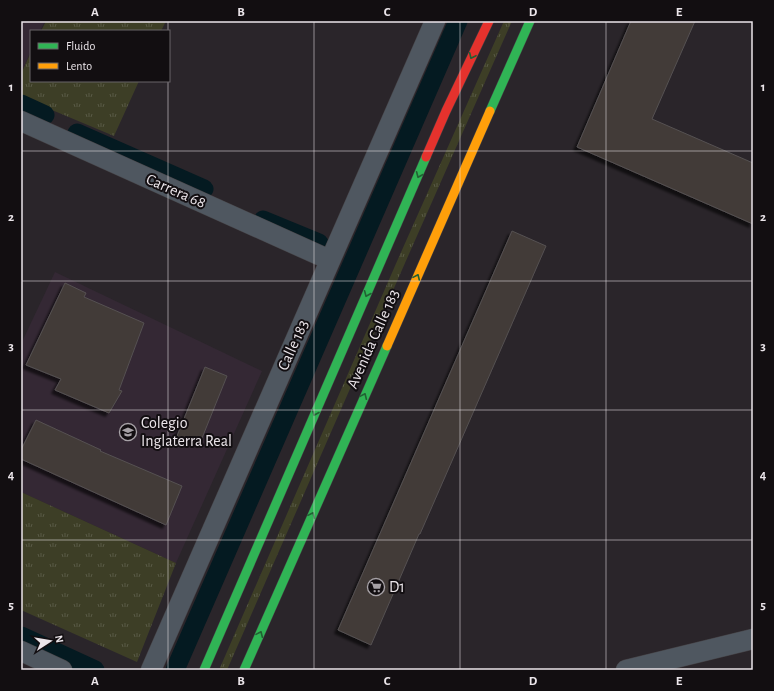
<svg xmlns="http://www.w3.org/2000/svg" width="774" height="691" font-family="'Alegreya Sans',sans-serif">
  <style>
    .built { fill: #342834 }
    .grass { fill: url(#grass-tufts) }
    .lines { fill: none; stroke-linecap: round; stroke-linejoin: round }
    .canal { stroke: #041a21; stroke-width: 19 }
    .building { fill: #423a37; stroke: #555152; filter: url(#shadow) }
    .street-casing { stroke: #444144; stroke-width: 21 }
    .fast-casing { stroke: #444144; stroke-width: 10 }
    .slow-casing { stroke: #444144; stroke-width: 10 }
    .jam-casing { stroke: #444144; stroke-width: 10 }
    .street { stroke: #4f5760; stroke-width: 20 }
    .fast { stroke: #30b455; stroke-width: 9 }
    .slow { stroke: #ff9f0a; stroke-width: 9 }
    .jam { stroke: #e5322d; stroke-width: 9 }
    .oneway { stroke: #216133 }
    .grid { fill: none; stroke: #ebe5ea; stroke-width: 1; stroke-opacity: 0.55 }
    .labels { text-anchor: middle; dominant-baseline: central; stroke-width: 4; stroke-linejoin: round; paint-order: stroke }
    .street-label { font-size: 16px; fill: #ebe5ea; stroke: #120e11 }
    .poi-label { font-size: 16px; fill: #ebe5ea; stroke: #120e11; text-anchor: start }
    .neatline { fill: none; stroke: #ebe5ea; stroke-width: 1.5 }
    .grid-label { font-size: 13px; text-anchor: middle; font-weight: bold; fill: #ebe5ea }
  </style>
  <defs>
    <pattern id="grass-tufts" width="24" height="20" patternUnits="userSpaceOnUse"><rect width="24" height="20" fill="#3d3e26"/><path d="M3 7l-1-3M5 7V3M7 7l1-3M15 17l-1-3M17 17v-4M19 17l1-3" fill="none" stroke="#595a46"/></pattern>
    <filter id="shadow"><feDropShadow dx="-3.5" dy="3.5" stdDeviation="1" flood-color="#0009"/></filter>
  </defs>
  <rect width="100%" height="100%" fill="#2a252a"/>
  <path class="built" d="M21,21h24l-5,10h-9v20l-10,22z
    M55,272l207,99 -86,192 -155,-71v-148z"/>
  <path class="grass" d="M46,21h120l-5,10h-120z
    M504,21h8l-107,242 -178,407h-8l179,-411z
    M31,52v29h108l-25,55 -93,-39v-23z
    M21,492l155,71 -39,99 -116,-52z"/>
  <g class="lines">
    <path class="canal" d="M21,104l24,11
      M77,133l127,56
      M263,220l56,23
      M21,636l74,34
      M175,670l283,-649"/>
  </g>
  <path class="building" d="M631,21h64l-43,98 101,44v61l-176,-77z
    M512,231l34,15 -126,288h-1l-48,111 -33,-15z
    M65,283l21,10 -2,4 60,26 -25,67 3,1 -13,22 -54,-23 6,-11 -35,-14z
    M205,367l22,9 -27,67 -23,-7z
    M36,420l65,30 -1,1 82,35 -16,39 -145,-66v-9z"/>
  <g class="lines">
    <g class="street-casing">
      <path id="street" d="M21,121l309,139
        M21,651l41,19
        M151,670l284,-649
        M626,670l127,-31"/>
    </g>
    <g class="fast-casing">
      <path id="fast" d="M490,111l40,-90
        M204,670l222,-513
        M244,670l143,-324"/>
    </g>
    <g class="slow-casing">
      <path id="slow" d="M387,346l103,-235"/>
    </g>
    <g class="jam-casing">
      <path id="jam" d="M426,157l20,-46 43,-90"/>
    </g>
    <use href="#street" class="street"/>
    <use href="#fast" class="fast"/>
    <use href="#slow" class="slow"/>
    <use href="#jam" class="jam"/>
  </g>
  <defs><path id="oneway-chevron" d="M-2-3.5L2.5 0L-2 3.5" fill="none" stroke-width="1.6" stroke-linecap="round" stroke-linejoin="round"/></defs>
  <g class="oneway">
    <use href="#oneway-chevron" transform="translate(472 56) rotate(115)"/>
    <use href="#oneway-chevron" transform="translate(419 175) rotate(113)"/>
    <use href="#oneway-chevron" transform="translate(417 277) rotate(-66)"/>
    <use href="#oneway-chevron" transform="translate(367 294) rotate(113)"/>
    <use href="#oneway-chevron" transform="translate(364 396) rotate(-66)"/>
    <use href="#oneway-chevron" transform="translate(315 413) rotate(113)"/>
    <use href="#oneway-chevron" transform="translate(312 515) rotate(-66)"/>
    <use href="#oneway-chevron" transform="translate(260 634) rotate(-66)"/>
  </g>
  <path class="grid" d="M168,21v10M314,21v649M460,21v649M606,21v649M168,81v589M21,151h732M21,281h732M21,410h732M21,540h732"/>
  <defs>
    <g id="school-ring" transform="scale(0.9)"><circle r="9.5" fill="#120e11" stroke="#a7a2a7" stroke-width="1.5"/><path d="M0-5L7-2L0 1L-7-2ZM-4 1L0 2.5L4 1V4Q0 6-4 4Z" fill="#a7a2a7"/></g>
    <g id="supermarket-ring" transform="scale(0.9)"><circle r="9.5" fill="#120e11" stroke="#a7a2a7" stroke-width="1.5"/><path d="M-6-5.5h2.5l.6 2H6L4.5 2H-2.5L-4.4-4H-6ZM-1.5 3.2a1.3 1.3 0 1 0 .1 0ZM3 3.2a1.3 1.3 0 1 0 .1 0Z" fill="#a7a2a7"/></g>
  </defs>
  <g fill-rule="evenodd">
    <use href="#school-ring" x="128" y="432"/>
    <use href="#supermarket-ring" x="376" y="587"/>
  </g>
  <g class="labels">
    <g class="street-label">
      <text transform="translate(176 191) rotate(24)">Carrera 68</text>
      <text transform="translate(373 339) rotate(-66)">Avenida Calle 183</text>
      <text transform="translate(293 345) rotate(-66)">Calle 183</text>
    </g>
    <g class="poi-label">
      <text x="141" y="423">Colegio<tspan x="141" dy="18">Inglaterra Real</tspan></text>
      <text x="389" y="587">D1</text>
    </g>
  </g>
  <rect width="774" height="691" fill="none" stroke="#120e11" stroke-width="44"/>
  <rect x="30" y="30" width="140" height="52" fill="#120e11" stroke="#696468"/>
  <rect x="38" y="43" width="20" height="6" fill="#30b455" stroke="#696468"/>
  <text x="66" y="50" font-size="12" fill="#ebe5ea">Fluido</text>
  <rect x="38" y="63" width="20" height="6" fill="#ff9f0a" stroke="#696468"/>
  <text x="66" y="70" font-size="12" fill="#ebe5ea">Lento</text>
  <g transform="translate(50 641) rotate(78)" stroke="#120e11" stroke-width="3" paint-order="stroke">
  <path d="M0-3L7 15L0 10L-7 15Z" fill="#ebe5ea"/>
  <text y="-6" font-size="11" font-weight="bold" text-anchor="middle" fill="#ebe5ea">N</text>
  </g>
  <rect x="22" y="22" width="730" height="647" class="neatline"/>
  <g class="grid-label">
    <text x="95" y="16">A</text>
    <text x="241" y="16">B</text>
    <text x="387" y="16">C</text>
    <text x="533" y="16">D</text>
    <text x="679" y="16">E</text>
    <text x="11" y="91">1</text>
    <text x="763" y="91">1</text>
    <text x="11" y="221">2</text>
    <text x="763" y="221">2</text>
    <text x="11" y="350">3</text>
    <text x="763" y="350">3</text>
    <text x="11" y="479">4</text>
    <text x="763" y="479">4</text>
    <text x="11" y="609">5</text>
    <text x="763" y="609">5</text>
    <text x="95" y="685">A</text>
    <text x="241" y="685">B</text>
    <text x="387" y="685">C</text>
    <text x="533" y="685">D</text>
    <text x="679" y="685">E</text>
  </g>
</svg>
